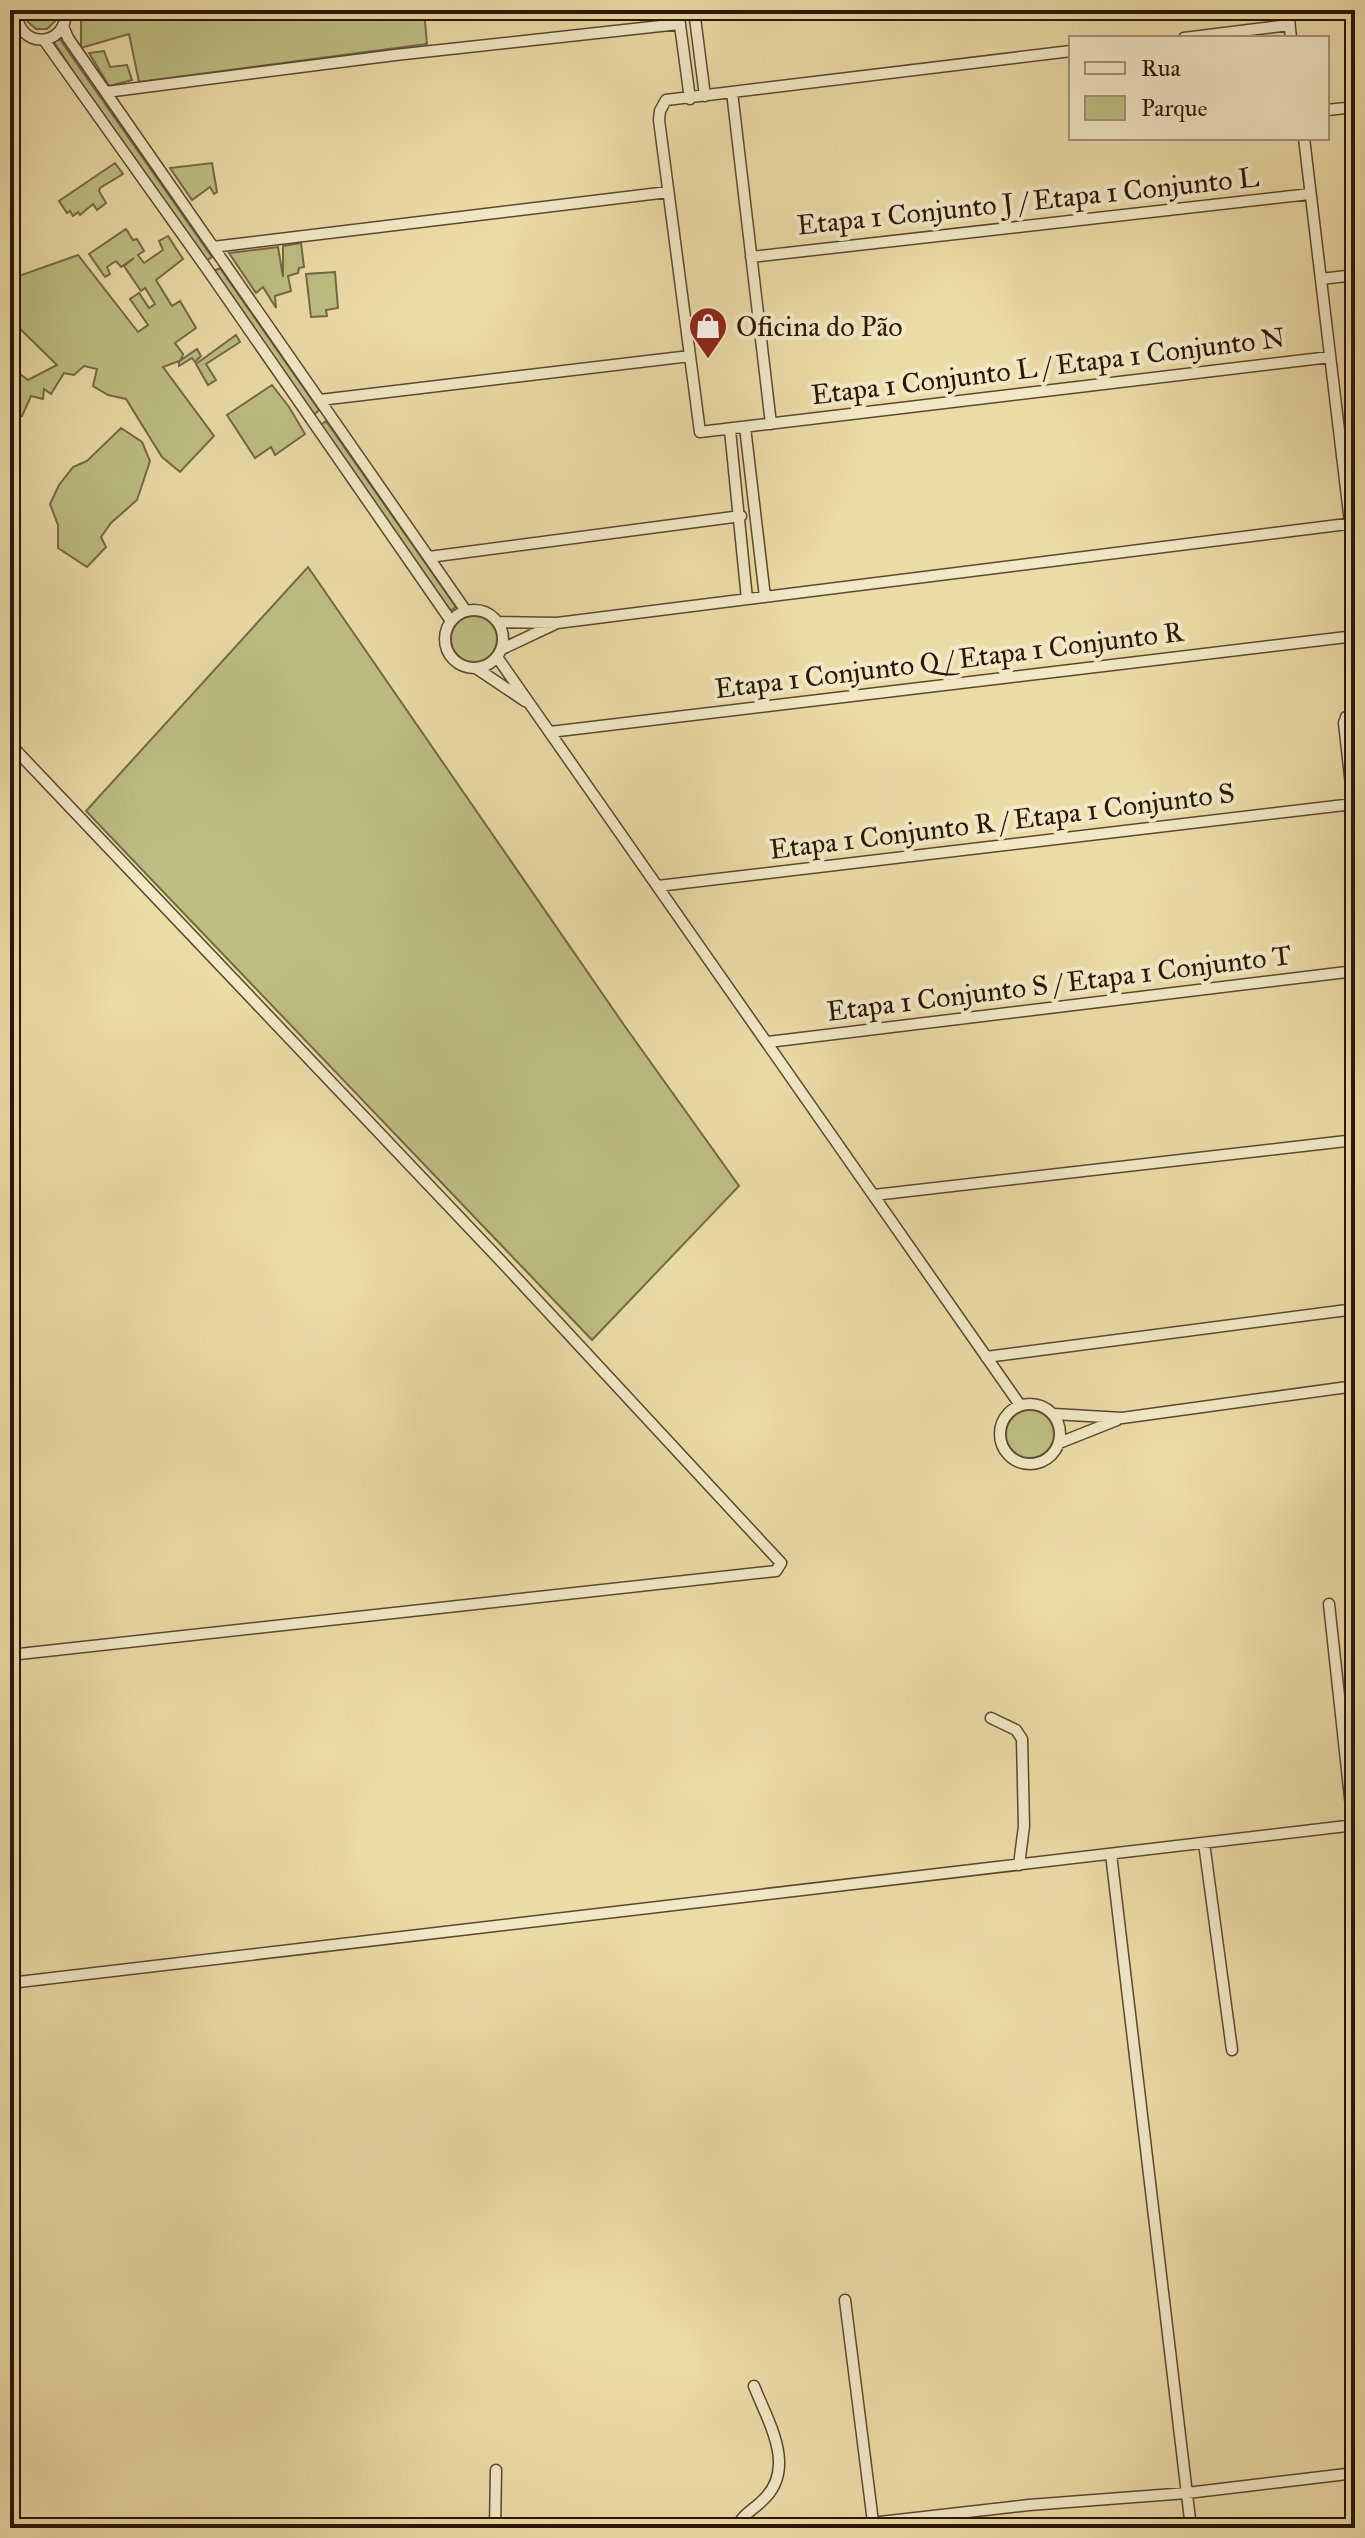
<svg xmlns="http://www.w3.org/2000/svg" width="1365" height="2538" font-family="'IM FELL Great Primer',serif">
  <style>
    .green { fill: #bdbe83; stroke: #746a45; stroke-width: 2 }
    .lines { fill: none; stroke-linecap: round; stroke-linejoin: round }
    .minor-casing { stroke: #5b472f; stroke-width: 13 }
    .minor { stroke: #f2e8c6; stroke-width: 10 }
    .labels { text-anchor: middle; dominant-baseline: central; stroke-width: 8; stroke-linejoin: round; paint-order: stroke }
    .street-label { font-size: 28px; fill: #2b1607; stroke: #f2e8c6 }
    .poi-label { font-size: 28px; fill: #2b1607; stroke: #f2e8c6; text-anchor: start }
  </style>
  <rect width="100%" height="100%" fill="#ebdba7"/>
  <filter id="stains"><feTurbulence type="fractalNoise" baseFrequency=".0025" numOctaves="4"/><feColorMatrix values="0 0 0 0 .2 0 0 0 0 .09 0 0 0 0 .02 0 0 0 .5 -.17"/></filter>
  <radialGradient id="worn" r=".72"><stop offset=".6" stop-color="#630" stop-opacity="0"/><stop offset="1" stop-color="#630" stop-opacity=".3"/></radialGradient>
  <path class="green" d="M27,10h29l-1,11 -8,8h-11l-8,-7z
    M95,10h63l2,10 15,-3 -1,-7h250l3,34 -288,38 -10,-48 -48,14v-27l5,-9z
    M59,38l153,219 -6,4 -136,-194 -16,-25z
    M104,51l6,16 17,-2 5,15 -23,6 -20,-33z
    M115,163l8,11 -23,14 -1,3 7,12 -9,7 -4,-6 -13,11 -2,-3 -5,4 -3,-5 -3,2 -8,-12z
    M212,163l5,29 -3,2 -4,-7 -18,13 -22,-32z
    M126,229l7,11 4,-1 7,12 -6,4 6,8 19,-13 -4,-9 9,-5 15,23 -27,21 16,26 8,-5 16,27 -21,15 8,11 -2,6 16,-11 4,7 -6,6 -3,-4 -13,8v-5l-16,6 51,69 -34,36 -18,-15 -36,-58 -18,-4 -15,-9 4,-17 -13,-3 -10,9 -10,-2 -13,21 -7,-5 -1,10 -12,-3 -9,20 -12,2v-45l6,-2 12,9 29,-15 -47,-46v-29l6,-13 62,-22 60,77 10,-7 -18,-26 9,-6 10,15 6,-4 -10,-16 -4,3 -17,-25 10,-8 -13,9 -5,-6 -9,6 3,7 -5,3 -16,-23z
    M301,243l3,24 -5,1 -1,5 -10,3 3,15 -16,5 1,12 -13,-21 -7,6 -27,-40 49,-6 5,30v-31z
    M220,268l99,142 -4,4h-2l-99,-143z
    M335,272l3,36 -12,2 1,6 -16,1 -5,-43z
    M236,335l4,7 -34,22 10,16 -8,5 -12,-21z
    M272,385l17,22 16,27 -30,21 -4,-8 -16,11 -28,-43z
    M326,421l130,186 -6,4 -129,-186z
    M121,428l21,14 8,19 -13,39 -26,23 -10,14 5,10 -19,20 -29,-19v-23l-8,-21 9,-19 14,-18 14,-6z
    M308,567l316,458 115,161 -147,154 -506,-529z
    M451 639a23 23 0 1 1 46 0a23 23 0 1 1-46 0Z
    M1006 1434a24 24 0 1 1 48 0a24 24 0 1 1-48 0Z"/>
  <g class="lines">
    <g class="minor-casing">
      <path id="minor" d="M17,10c-2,39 50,40 49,0
        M678,10l12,89
        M694,10l11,86
        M1288,10l3,28
        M63,26l5,12 398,573
        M1184,38l105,-13
        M44,40l163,229 244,352
        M1071,51l-405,49 -6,11 -1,9 41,312 630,-75
        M106,92l289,-37 284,-31
        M732,92l39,332
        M1327,110l28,-3
        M1304,138l51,426
        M213,247l455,-55
        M751,257l559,-63
        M1321,279l34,-4
        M320,400l370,-44
        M745,427l20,170
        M730,430l17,169
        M429,557l312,-41
        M445 639a29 29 0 1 1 58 0a29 29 0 1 1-58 0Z
        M498,622l59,1 798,-100
        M502,649l53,-25
        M497,657l523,748
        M476,668l49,33
        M1355,714l-9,3 -2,6 11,98
        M550,732l805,-96
        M10,744l490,516 281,303 -5,8 -766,84
        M658,886l695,-82
        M768,1042l587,-71
        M874,1195l481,-55
        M986,1357l369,-48
        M1000 1434a30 30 0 1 1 60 0a30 30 0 1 1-60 0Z
        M1054,1414l68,4 233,-32
        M1059,1443l58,-23
        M1329,1604l24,221
        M991,1718l25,12 6,9 2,87 -5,39
        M1204,1843l28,207
        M1111,1854l80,674
        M10,1983l1345,-158
        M845,2300l28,222
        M495,2528l1,-58
        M738,2528c1,-11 16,-19 24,-27 36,-32 6,-79 -8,-115
        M827,2528l202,-23 158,-12 168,-20"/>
    </g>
    <use href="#minor" class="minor"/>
  </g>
  <defs>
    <g id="shop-pin" transform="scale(2)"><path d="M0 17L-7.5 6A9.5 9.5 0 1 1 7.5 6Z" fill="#8f2418" stroke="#f2e8c6"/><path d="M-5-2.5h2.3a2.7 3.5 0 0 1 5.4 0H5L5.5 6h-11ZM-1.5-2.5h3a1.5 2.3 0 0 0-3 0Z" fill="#fff"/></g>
  </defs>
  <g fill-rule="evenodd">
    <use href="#shop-pin" x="708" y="326"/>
  </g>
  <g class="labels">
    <g class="street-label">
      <text transform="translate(1028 201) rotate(-6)">Etapa 1 Conjunto J / Etapa 1 Conjunto L</text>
      <text transform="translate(1048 366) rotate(-7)">Etapa 1 Conjunto L / Etapa 1 Conjunto N</text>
      <text transform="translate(949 660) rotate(-7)">Etapa 1 Conjunto Q / Etapa 1 Conjunto R</text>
      <text transform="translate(1002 821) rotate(-7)">Etapa 1 Conjunto R / Etapa 1 Conjunto S</text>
      <text transform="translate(1059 983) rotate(-7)">Etapa 1 Conjunto S / Etapa 1 Conjunto T</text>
    </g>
    <g class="poi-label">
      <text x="736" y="326">Oficina do Pão</text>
    </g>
  </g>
  <rect width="1365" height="2538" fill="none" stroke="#ebdba7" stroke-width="40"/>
  <rect x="12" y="12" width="1341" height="2514" fill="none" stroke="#2b1607" stroke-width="4"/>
  <rect x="20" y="20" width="1325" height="2498" fill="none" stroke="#2b1607" stroke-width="2"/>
  <rect x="1069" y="36" width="260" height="104" fill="#f2e8c6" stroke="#a2947a" stroke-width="2"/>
  <rect x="1085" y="62" width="40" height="12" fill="#f2e8c6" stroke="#a2947a" stroke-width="2"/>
  <text x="1141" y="76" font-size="24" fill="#2b1607">Rua</text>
  <rect x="1085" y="96" width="40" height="24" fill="#bdbe83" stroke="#a2947a" stroke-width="2"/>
  <text x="1141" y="116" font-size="24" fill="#2b1607">Parque</text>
  <rect width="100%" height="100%" filter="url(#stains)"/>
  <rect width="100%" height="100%" fill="url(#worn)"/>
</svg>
